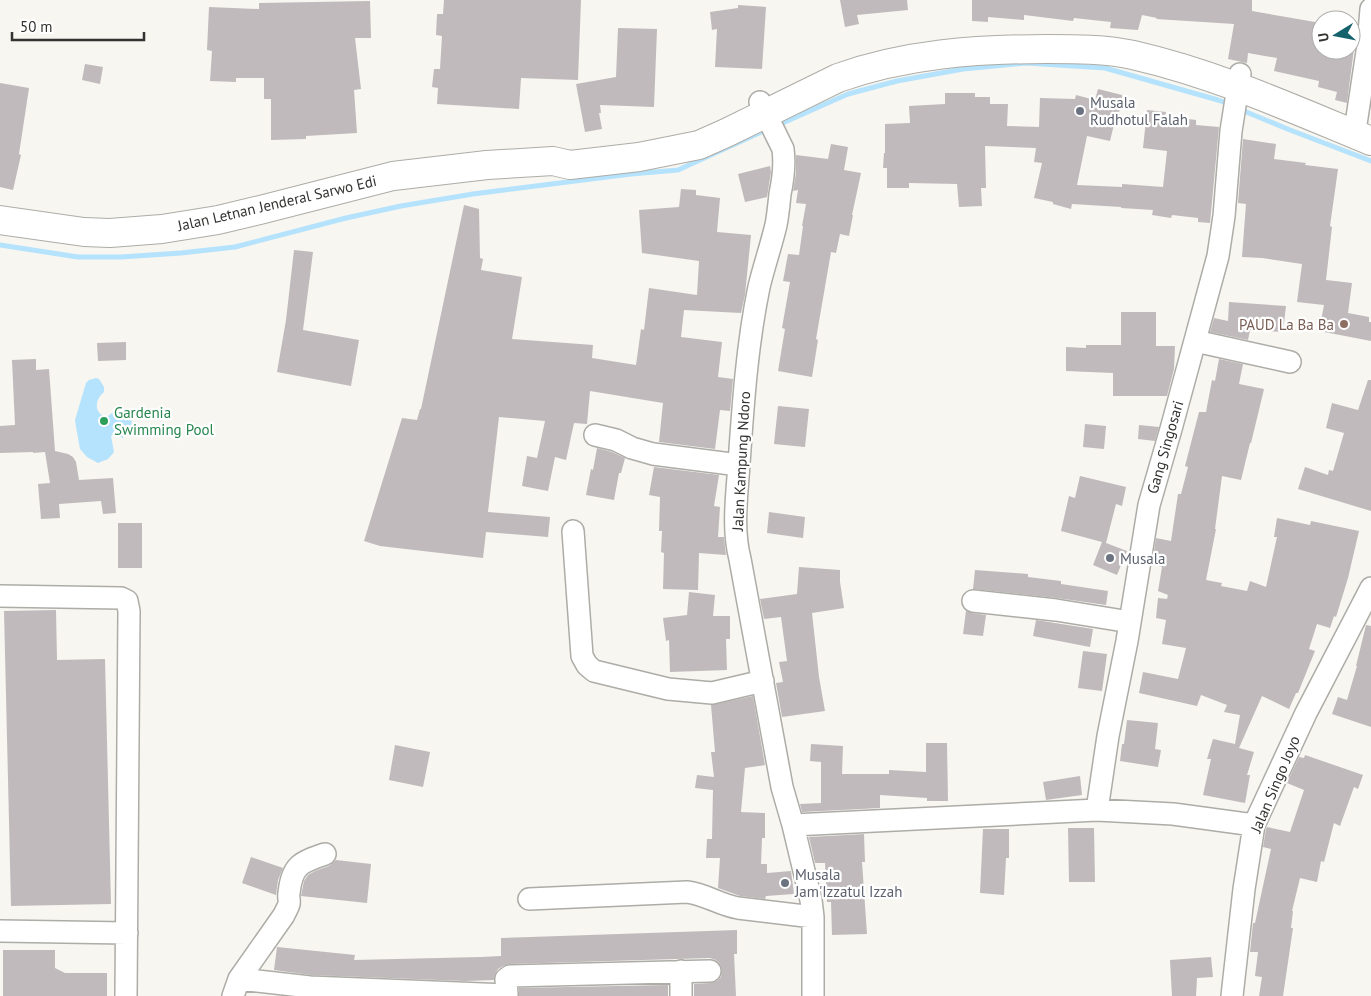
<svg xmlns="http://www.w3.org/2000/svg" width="1371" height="996" font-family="'PT Sans',sans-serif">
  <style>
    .water { fill: #b5e2fc }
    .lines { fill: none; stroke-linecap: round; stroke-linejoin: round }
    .stream { stroke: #b5e2fc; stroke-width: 5 }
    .building { fill: #c0babc }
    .street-casing { stroke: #adaca7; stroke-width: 24 }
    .secondary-casing { stroke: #adaca7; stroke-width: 30 }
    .street { stroke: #fff; stroke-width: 21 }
    .secondary { stroke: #fff; stroke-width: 28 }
    .worship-dot { fill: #6b7280; stroke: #fff; stroke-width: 2 }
    .education-dot { fill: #8d6e63; stroke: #fff; stroke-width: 2 }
    .leisure-dot { fill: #2e9e5b; stroke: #fff; stroke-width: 2 }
    .labels { text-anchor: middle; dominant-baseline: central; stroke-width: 4.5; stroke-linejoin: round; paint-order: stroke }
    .worship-label { font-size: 15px; fill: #5b616d; stroke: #fff; text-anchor: start }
    .street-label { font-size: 15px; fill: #323230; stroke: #fff }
    .education-label { font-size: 15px; fill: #785e54; stroke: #fff; text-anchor: end }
    .leisure-label { font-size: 15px; fill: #27864d; stroke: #fff; text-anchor: start }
  </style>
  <rect width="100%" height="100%" fill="#f7f6f0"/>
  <path class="water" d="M96,378l3,1 5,8v5c-9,7 -11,22 3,25 11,-9 11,-10 24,-2 2,10 0,15 -8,23l-9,-4 -3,2 3,16 -6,7 -10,4 -11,-6 -7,-8 -4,-22 -1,-7 11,-37 3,-3z"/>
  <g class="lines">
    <path class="stream" d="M1239,109l51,21 81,31
      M778,125l70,-31 49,-13 66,-12 63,-6 79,5 113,32 11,4
      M0,245l78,12h43l60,-4 54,-6 111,-29 55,-12 72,-12 158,-20 47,-4 90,-41"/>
  </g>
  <path class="building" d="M444,0h137l-3,80 -57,-2 -2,31 -82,-5 1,-16 -6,-1 2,-18h6l2,-33 -6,-1 1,-21h6z
    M840,0h67l1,10 -51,5 2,9 -14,3z
    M972,0h280v11l69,12v27h30v-18l5,1 -9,70 -12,-3 2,-8 -19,-5 1,-6 -45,-10 3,-13 -29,-5 -1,10 -19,-4 6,-35 -78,-5 1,-1 -15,-3 -4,15 -28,-2 1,-6 -37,-4 -1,3 -49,-6v5l-36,-3v5l-16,-1z
    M370,1l1,37h-16l6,51 -7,1 3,43 -51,3v3l-35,1v-41h-7v-21h-28v4l-26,-1 2,-30 -5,-1 2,-43 50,2v-6z
    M738,5l28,2 -4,62 -47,-2 2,-38 -5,1 -2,-18 28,-4z
    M618,28l39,1 -3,78 -54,-2 1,8h-2l3,16 -17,3 -9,-48 40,-7z
    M85,64l18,3 -3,17 -18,-4z
    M0,83l29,5 -10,66 2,1 -8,35 -13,-3z
    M1098,89l24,6v6l-4,15h-2l-6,25 -23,-5 -10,49 45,2v-3l41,3 4,-36 -24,-3 4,-38 19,2 -1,4 31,4v5l23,2 -9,96 -12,-1v-4l-26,-3 -1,3 -19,-3 1,-5 -32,-2v-1l-49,-3 -1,5 -18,-5v-2l-19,-4 8,-35 -8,-1 2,-14 -51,-2 1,42h-5l1,18 -23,1 -2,-23 -48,-1v5h-22v-20h-4l1,-15h1v-29l25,-1 -1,-17 36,-2v-11h30v4h15v7h18l-1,22 32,1 1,-29 35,1 1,-4 19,5z
    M1243,139l33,5 -2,15 32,4 -1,2 33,4 -8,57 2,1 -6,53 26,3 -4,30 21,4v5h2v19l-52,-10 5,-26 -27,-3 5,-38 -40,-6 -20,-1 4,-53 -8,-1z
    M831,144l17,3 -4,23 17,3 -9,42h1l-4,21 -9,-2 -4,19 -5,-1 -15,87 2,1 -6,37 -34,-6 7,-42 -3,-1 8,-46 -7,-1 5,-27 11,1 4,-29h-1l4,-22 -10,-1 2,-13 -5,1 3,-18v-18l32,4z
    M770,166l1,6 -4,25 -22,5 -7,-28z
    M681,189l15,1v5l24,3 -3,34 34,3 -6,60 -4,18 -57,-3 -3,27 41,5 -4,35 15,2 -3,32 -10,-1 -5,39 -56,-7 4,-39 -73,-12 -3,33 -13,-1 -8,37 -11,-3 -7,34 -26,-5 5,-30 10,2 8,-37 -46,-4 -11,95 62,5 -2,20 -62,-5 -3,26 -103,-12 -16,-5 38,-123 15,2 3,-11h1l43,-204 15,4 1,49 3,1 -2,11 41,7 -10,62 81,6 -1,13 44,7 5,-36 3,1 5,-42 48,7 2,-34 -57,-8 -3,-43 40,-3z
    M294,250l19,2 -10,78 56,10 -8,46 -74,-14 9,-52z
    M1229,302l57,4 -3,26 -33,-2 -2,10 -38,-8 4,-14 14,3z
    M1121,312h35v34h19l-1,23 -7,27h-54v-23l-47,-2v-24l20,1v-3h35z
    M126,342v18l-28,1 -1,-18z
    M36,359v11l13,-1 6,82 13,3 5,3 3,5 3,18 34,-2 3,35 -13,1 -2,-13 -42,3 1,14 -19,1 -3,-35 12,-1 -5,-31 -12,1v-1l-33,1v-27l15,-1 -3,-65z
    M1219,359l24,5 -4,20 25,5 -5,21 -8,33h-1l-9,37 -19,-4 -7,53h1l-10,51 16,3 -1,3 26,5 3,-10 16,6 11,-50h-3l3,-19 33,7 1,-4 48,10 -11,47 -12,39 -2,-1 -4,12 -13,-4 -8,25 6,2 -17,42h-2l-7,16 -27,-13 -23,52 15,4 -7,23h3l-5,28 -42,-8 8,-36h-4l6,-20 22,5 5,-29 -16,-3 3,-7 -26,-10 -4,11 -58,-13 4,-21 35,7 8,-31 -24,-4 4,-24 -10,-2 2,-20 9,1 1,-4 -10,-4 4,-24 -10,-3 4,-26 15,3 7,-47h3l7,-27 -3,-1 14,-54h7l6,-32 3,1z
    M1368,380h3v131l-73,-22 7,-22 23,8 1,-5 4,1 11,-38 -18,-5 6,-25 26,7z
    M778,406l31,3 -4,38 -31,-3z
    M1085,424l21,2 -2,23 -21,-2z
    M1139,425l20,2 -4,14 -17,-2z
    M597,448l15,4 13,6 -4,15h-2l-5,27 -28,-5 5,-26 2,1z
    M654,467l65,8 -5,31 6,1 -2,30h6l2,18 -27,-2 -1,37 -35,-1 1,-36 -3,-1 1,-21h-3l1,-34 -11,-2z
    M1080,476l46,11 -4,19 -6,-2 -10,39 21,8 -10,24 -24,-10 9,-23 -41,-11 8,-35 6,2z
    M769,512l36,5 -2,21 -36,-5z
    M118,523h24v45h-24z
    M799,567l41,3v12l4,26 -32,5 7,64 6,34 -43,6 -6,-34 7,-1 -4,-20 8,-1 -6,-44 -17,2 -4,-20 37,-5z
    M975,570l53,4v3l33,4v3l47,7 -2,14 -49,-7 -84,-9z
    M689,592l26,3 -2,21h17v23h-4l1,31 -57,2 -1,-32 -3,1 -3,-23 24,-3z
    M56,610l1,50 48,-1 6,245 -100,2 -7,-295z
    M966,611l6,2 14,2 -3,21 -20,-2z
    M1036,620l57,9 -3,18 -57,-11z
    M1366,625l5,1v101l-39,-13 6,-17 9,3 10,-34h-1z
    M1083,651l24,3 -5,37 -24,-3z
    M753,696l12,69 -20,3 -4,44 24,1v25h-3l-1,26h6v9l24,-2 3,23 -28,2 -1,3 -25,-3 -22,-8 2,-30h-14l1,-19h5l1,-49 -18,-2 2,-13 17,2 -3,-25h4l-4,-47z
    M1127,720l31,3 -3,26 6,1 -3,17 -38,-6 2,-17h2z
    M926,743h21l1,58h-21v-3l-47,-3v13l-78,4 -2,-8 21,-1v-41l-11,-1 1,-17 32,2 -1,28h47v-4l37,2z
    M395,745l35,7 -7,35 -34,-7z
    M1305,755l58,20 -5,14 -4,-2 -14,39 -6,-3 -10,39 -3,-1 -4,21 -17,-4 -8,33h1l-2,17h2l-10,68h-24l3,-19 -7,-1 3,-24h-8l3,-29h2l16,-74 -8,-2 3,-18 1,-2 23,5 14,-42 -17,-7 12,-26 5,1z
    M1080,776l2,19 -36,5 -3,-18z
    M1068,828h26l1,54h-26z
    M983,829h26v29h-3l-2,37 -24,-2z
    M864,834l1,28h-3l5,72 -35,1 -1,-33h-4l-2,-39h-10l-6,-26z
    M251,857l32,11 -5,12 -2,15 -34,-12z
    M336,860l35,4 -4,39 -66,-7 3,-15 4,-6 7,-4 14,-5z
    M737,930v24h-3l2,42h-42v-12l17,-1 6,-2 4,-4 1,-7 -2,-6 -4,-4 -6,-2 -200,6 -7,2 -5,3 -3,5 -1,6 -29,1 -154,-6 -37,-5 3,-23 78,8 -1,5 127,-3 20,-1v-18z
    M3,950h52v18l10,5h42v23h-104z
    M1211,957l2,20 -16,1 -1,18h-24l-2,-36z
    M668,985v11h-149v-8z"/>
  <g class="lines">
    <g class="street-casing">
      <path id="street" d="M760,102l23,47c2,15 0,31 -3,45 -1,10 -2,21 -4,31 -5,21 -12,41 -17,62 -12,58 -16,118 -20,177 -2,31 -7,64 1,95l42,228 11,38 18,75 2,17v79
        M1353,134l3,-10 12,-79 3,-36
        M1195,341l95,21
        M595,435l21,5 16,8 21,6 86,11
        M573,531l9,125 5,9 7,6 74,18 44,4 51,-12
        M0,596l121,2 6,3 2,10 -3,385
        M973,601l83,9 74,12
        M1097,810l11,-74 19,-95 22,-136 22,-76 47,-173 6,-40 7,-85 9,-57
        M793,825l304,-15 76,4 81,11
        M529,899l158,-7c18,2 33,13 51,16l75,9
        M0,931l127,2
        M239,979l71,8 197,8 -1,-16 4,-3 200,-5
        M233,996l6,-17 45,-64c1,-3 4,-7 5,-11 1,-3 -1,-7 0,-11 3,-28 12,-31 36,-39
        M681,996v-25
        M1232,996l12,-107 10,-64 52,-112 65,-125"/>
    </g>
    <g class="secondary-casing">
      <path id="secondary" d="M0,220l84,12 26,1 52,-4 56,-9 42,-10 133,-34 94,-11 66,-4 17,4 69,-8 60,-12 27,-12 112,-55c67,-24 138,-29 209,-29 28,0 59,0 86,6 83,19 160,54 238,86"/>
    </g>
    <use href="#street" class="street"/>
    <use href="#secondary" class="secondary"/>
  </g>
  <g class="worship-dot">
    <circle cx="1080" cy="111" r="5"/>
    <circle cx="1110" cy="558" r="5"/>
    <circle cx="785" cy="883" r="5"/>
  </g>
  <circle class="education-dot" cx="1344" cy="324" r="5"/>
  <circle class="leisure-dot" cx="104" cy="421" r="5"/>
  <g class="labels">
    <g class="worship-label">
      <text x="1090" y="102">Musala<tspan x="1090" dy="17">Rudhotul Falah</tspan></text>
      <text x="1120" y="558">Musala</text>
      <text x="795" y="874">Musala<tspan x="795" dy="17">Jam'Izzatul Izzah</tspan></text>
    </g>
    <g class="street-label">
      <text transform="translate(277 203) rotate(-13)">Jalan Letnan Jenderal Sarwo Edi</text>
      <text transform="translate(1165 447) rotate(-74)">Gang Singosari</text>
      <text transform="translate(741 461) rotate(-87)">Jalan Kampung Ndoro</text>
      <text transform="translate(1275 784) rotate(-67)">Jalan Singo Joyo</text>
    </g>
    <g class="education-label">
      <text x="1334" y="324">PAUD La Ba Ba</text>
    </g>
    <g class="leisure-label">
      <text x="114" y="412">Gardenia<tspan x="114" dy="17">Swimming Pool</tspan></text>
    </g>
  </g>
  <g transform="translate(1336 35) rotate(260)"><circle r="24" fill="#ffffff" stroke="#adadac"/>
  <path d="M0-4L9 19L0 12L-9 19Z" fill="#14626c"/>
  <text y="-8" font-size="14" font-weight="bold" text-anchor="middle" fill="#323230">U</text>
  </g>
  <path d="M12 32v8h132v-8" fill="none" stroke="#323230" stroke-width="2.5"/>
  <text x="20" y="32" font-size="15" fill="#323230" stroke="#ffffff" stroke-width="4" paint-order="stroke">50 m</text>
</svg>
